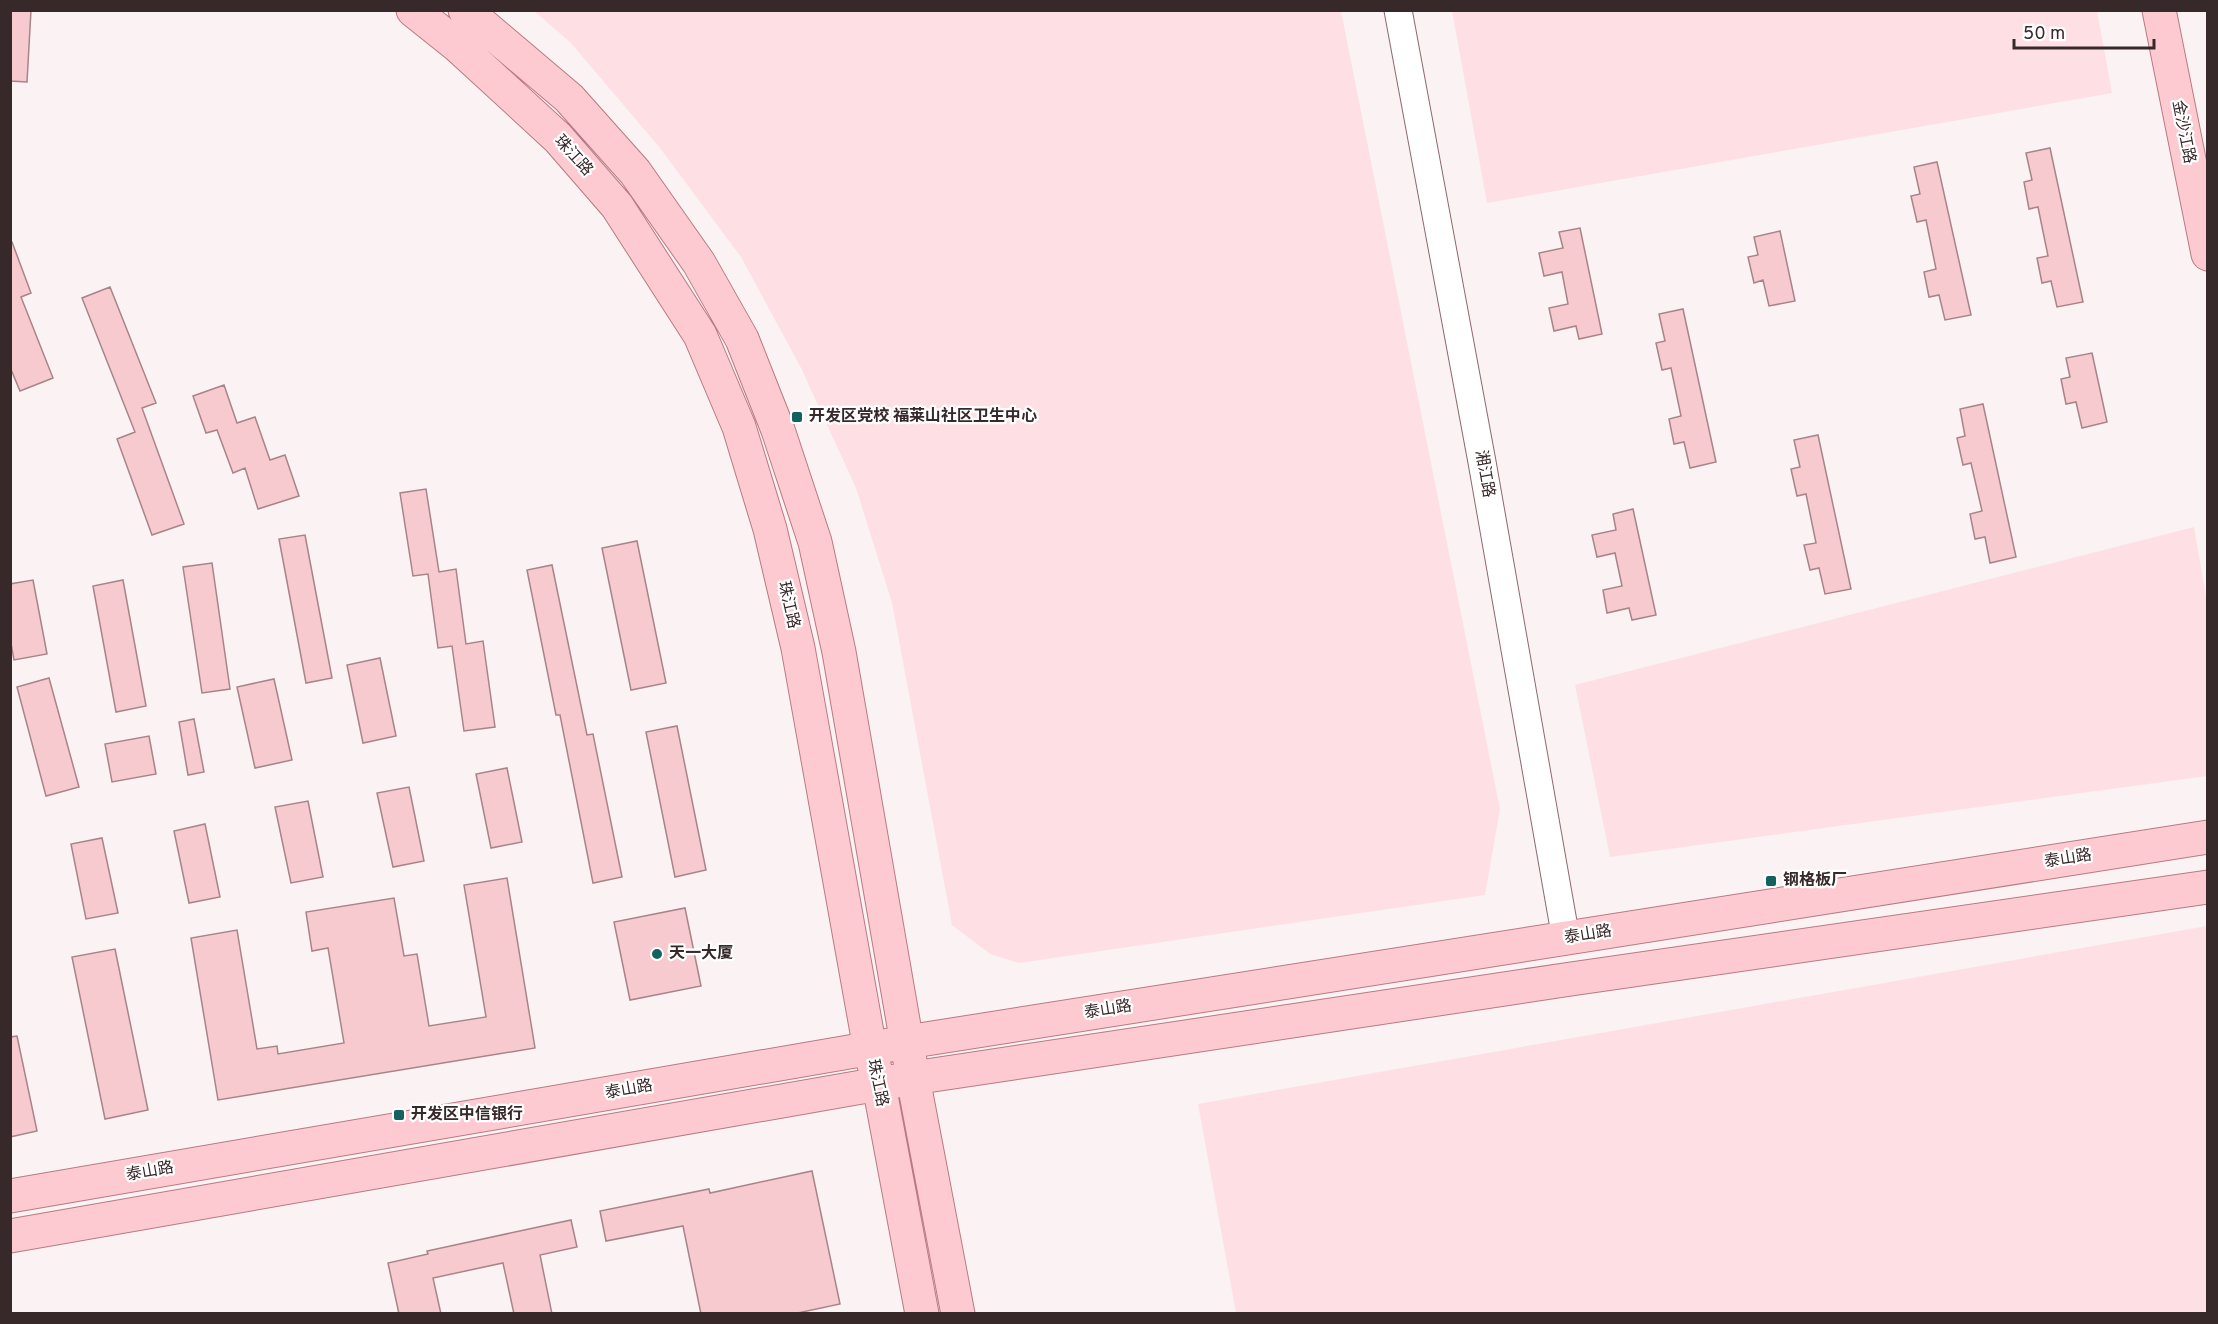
<svg xmlns="http://www.w3.org/2000/svg" width="2218" height="1324" font-family="Overpass,'Noto Sans SC',sans-serif">
  <style>
    .built { fill: #fee0e4 }
    .building { fill: #f7cad0; stroke: #a88489; stroke-width: 1.5 }
    .lines { fill: none; stroke-linecap: round; stroke-linejoin: round }
    .minor-casing { stroke: #8c696e; stroke-width: 29 }
    .major-casing { stroke: #b87a82; stroke-width: 35 }
    .minor { stroke: #fff; stroke-width: 27 }
    .major { stroke: #fecad1; stroke-width: 33 }
    .poi-dot { fill: #13625f; stroke: #fff; stroke-width: 2 }
    .labels { text-anchor: middle; dominant-baseline: central; stroke-width: 4.5; stroke-linejoin: round; paint-order: stroke }
    .street-label { font-size: 16px; fill: #37282a; stroke: #fff }
    .poi-label { font-size: 16px; font-weight: bold; fill: #37282a; stroke: #fff; text-anchor: start }
  </style>
  <rect width="100%" height="100%" fill="#faf2f3"/>
  <path class="built" d="M534,11h807l159,798 -15,86 -466,68 -29,-9 -38,-29 -60,-322 -36,-115 -55,-120 -60,-111 -81,-109 -90,-106z
    M1452,11h645l15,82 -625,110z
    M2194,527l13,75v174l-597,81 -35,-172z
    M2207,926v387h-971l-38,-209z"/>
  <path class="building" d="M10,10h21l-4,72 -17,-1z
    M2050,148l33,154 -26,5 -6,-26 -9,2 -5,-25 11,-2 -10,-49 -9,2 -5,-27 8,-2 -6,-27z
    M1937,162l34,153 -26,5 -6,-25 -10,2 -5,-25 12,-3 -10,-49 -9,2 -6,-26 9,-2 -6,-27z
    M1580,228l22,106 -23,5 -3,-13 -22,5 -5,-23 19,-4 -6,-32 -18,4 -5,-23 24,-5 -4,-16z
    M1780,231l15,70 -26,5 -6,-26 -9,3 -6,-26 10,-2 -4,-18z
    M10,242h2l19,51 -10,4 32,81 -33,13 -10,-24z
    M110,287l46,116 -14,5 42,116 -32,11 -35,-96 18,-7 -53,-134z
    M1683,309l33,153 -26,6 -6,-26 -10,2 -5,-25 12,-3 -10,-48 -9,2 -6,-27 9,-2 -6,-27z
    M2092,353l15,69 -25,6 -6,-26 -10,2 -5,-25 9,-2 -4,-19z
    M224,385l13,38 18,-6 15,43 15,-5 14,41 -41,13 -13,-41 -12,5 -16,-43 -11,3 -13,-37z
    M1983,404l33,153 -26,6 -5,-26 -10,2 -5,-25 12,-3 -11,-48 -8,2 -6,-27 8,-2 -5,-27z
    M1818,435l33,154 -26,5 -6,-26 -9,2 -6,-25 12,-2 -10,-49 -9,2 -6,-27 9,-2 -6,-27z
    M426,489l13,83 17,-3 10,75 17,-3 12,86 -31,4 -12,-85 -14,2 -10,-74 -15,2 -13,-83z
    M1633,509l23,106 -24,5 -3,-12 -22,5 -4,-23 19,-4 -7,-33 -18,4 -5,-22 24,-5 -3,-16z
    M305,535l27,143 -26,5 -27,-144z
    M637,541l29,142 -35,7 -29,-142z
    M212,563l18,126 -28,4 -19,-126z
    M552,565l35,170 6,-1 29,143 -29,6 -33,-168h-4l-29,-145z
    M33,580l14,74 -33,6 -4,-22v-54z
    M123,580l23,126 -30,6 -23,-126z
    M380,658l16,78 -33,7 -16,-78z
    M49,678l30,109 -33,9 -29,-109z
    M274,679l18,81 -37,8 -18,-81z
    M194,719l10,53 -16,3 -9,-53z
    M677,726l29,144 -31,7 -29,-145z
    M149,736l7,38 -44,8 -7,-38z
    M507,768l15,74 -31,6 -15,-74z
    M409,787l15,74 -31,6 -16,-74z
    M308,801l15,76 -32,6 -16,-76z
    M205,824l15,73 -31,6 -15,-72z
    M102,838l16,75 -32,6 -15,-75z
    M507,878l28,170 -317,52 -27,-162 46,-8 20,119 20,-3 1,8 66,-11 -16,-95 -16,3 -6,-39 88,-14 10,58 13,-2 12,72 57,-9 -22,-132z
    M685,908l16,78 -71,14 -16,-78z
    M115,949l33,161 -43,9 -33,-162z
    M17,1036l20,95 -27,6v-100z
    M812,1171l28,133 -47,10h-92l-18,-88 -77,15 -6,-30 109,-22 1,4z
    M571,1220l6,27 -37,8 12,59h-38l-11,-51 -70,15 8,36h-42l-11,-51 40,-9 -1,-3z"/>
  <g class="lines">
    <g class="minor-casing">
      <path id="minor" d="M1398,10l84,452 84,477"/>
    </g>
    <g class="major-casing">
      <path id="major" d="M413,10l45,36 100,92 59,68 83,129 39,92 31,102 28,119 72,401 9,36 43,229
        M465,10l104,88 66,74 64,91 43,76 36,91 37,112 24,110 74,426 45,236
        M2159,10l49,244
        M10,1196l897,-154 1301,-205
        M10,1236l903,-158 658,-99 637,-92"/>
    </g>
    <use href="#minor" class="minor"/>
    <use href="#major" class="major"/>
  </g>
  <g class="poi-dot">
    <rect x="791" y="411" width="12" height="12" rx="3"/>
    <rect x="1765" y="875" width="12" height="12" rx="3"/>
    <circle cx="657" cy="954" r="6"/>
    <rect x="393" y="1109" width="12" height="12" rx="3"/>
  </g>
  <g class="labels">
    <g class="street-label">
      <text transform="translate(2183 132) rotate(79)">金沙江路</text>
      <text transform="translate(573 156) rotate(48)">珠江路</text>
      <text transform="translate(1484 474) rotate(80)">湘江路</text>
      <text transform="translate(788 605) rotate(77)">珠江路</text>
      <text transform="translate(2068 859) rotate(-9)">泰山路</text>
      <text transform="translate(1588 935) rotate(-9)">泰山路</text>
      <text transform="translate(1108 1010) rotate(-9)">泰山路</text>
      <text transform="translate(877 1083) rotate(78)">珠江路</text>
      <text transform="translate(629 1090) rotate(-10)">泰山路</text>
      <text transform="translate(150 1172) rotate(-10)">泰山路</text>
    </g>
    <g class="poi-label">
      <text x="809" y="417">开发区党校 福莱山社区卫生中心</text>
      <text x="1783" y="881">钢格板厂</text>
      <text x="669" y="954">天一大厦</text>
      <text x="411" y="1115">开发区中信银行</text>
    </g>
  </g>
  <rect width="2218" height="1324" fill="none" stroke="#37282a" stroke-width="24"/>
  <path d="M2014 39v9h140v-9" fill="none" stroke="#37282a" stroke-width="3"/>
  <text x="2023" y="39" font-size="18" fill="#37282a" stroke="#ffffff" stroke-width="4.5" paint-order="stroke">50 m</text>
</svg>
